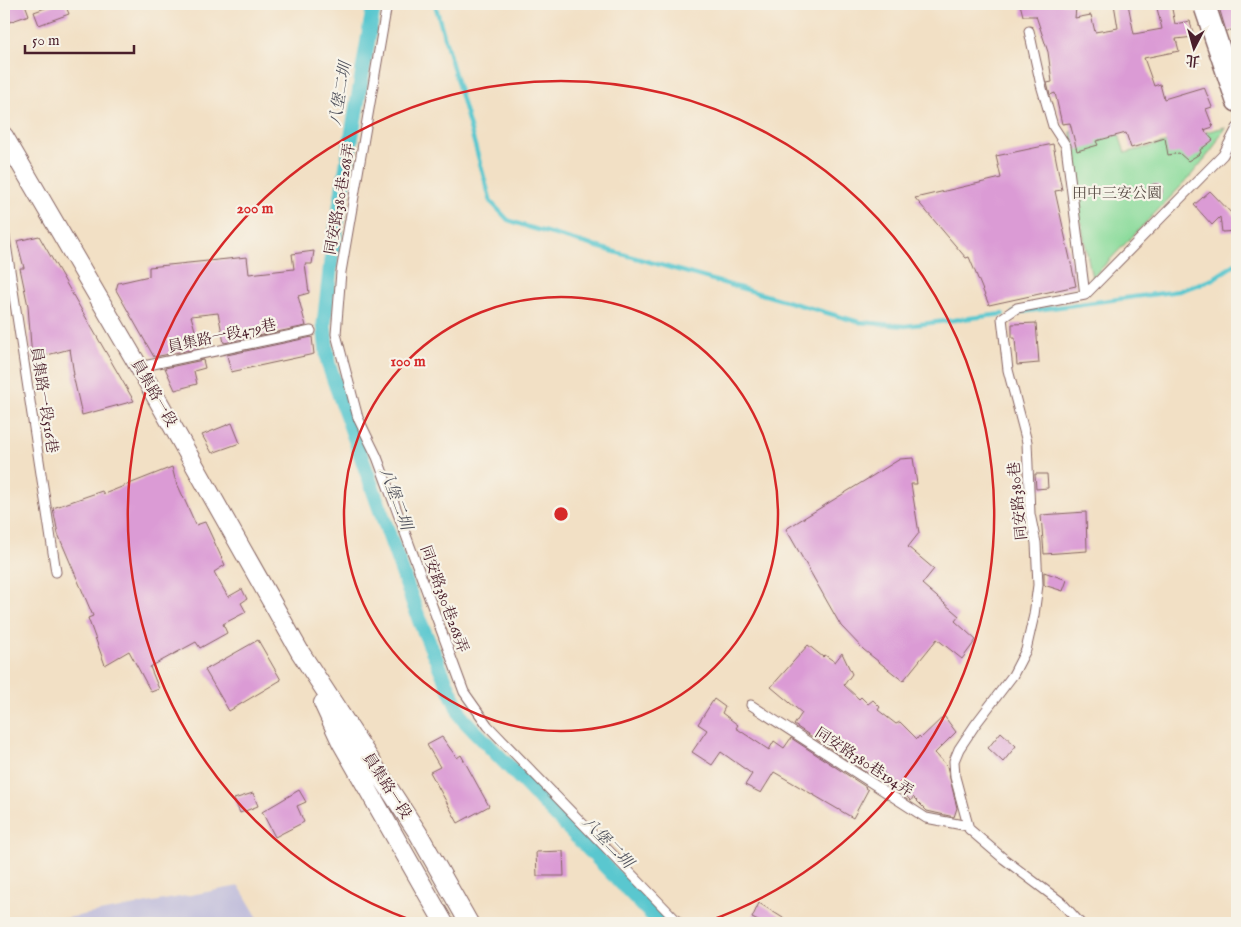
<svg xmlns="http://www.w3.org/2000/svg" width="1241" height="927" font-family="'IM FELL English','Noto Serif TC',serif">
  <style>
    .industrial { fill: #c3c0db }
    .green { fill: #8bdb9b; stroke: #6a7d63 }
    .lines { fill: none; stroke-linecap: round; stroke-linejoin: round }
    .stream { stroke: #5ac7cf; stroke-width: 4.5 }
    .canal { stroke: #5ac7cf; stroke-width: 15 }
    .building { fill: #db9bd5 }
    .service-casing { stroke: #856361; stroke-width: 11 }
    .minor-casing { stroke: #856361; stroke-width: 20 }
    .tertiary-casing { stroke: #856361; stroke-width: 24 }
    .service { stroke: #fff; stroke-width: 9 }
    .minor { stroke: #fff; stroke-width: 18 }
    .tertiary { stroke: #fff; stroke-width: 21 }
    .ring { fill: none; stroke: #d62828; stroke-width: 2.5 }
    .labels { text-anchor: middle; dominant-baseline: central; stroke-width: 4.5; stroke-linejoin: round; paint-order: stroke }
    .park-label { font-size: 15px; fill: #5a4e47; stroke: #f7f3e8 }
    .street-label { font-size: 15px; fill: #4a1f2b; stroke: #f7f3e8 }
    .water-label { font-size: 16px; font-style: italic; fill: #4f515c; stroke: #f7f3e8 }
    .centre { fill: #d62828; stroke: #f7f3e8; stroke-width: 2.5 }
    .ring-label { font-size: 15px; text-anchor: middle; font-weight: bold; fill: #d62828; stroke: #f7f3e8; stroke-width: 4.5; stroke-linejoin: round; paint-order: stroke }
  </style>
  <rect width="100%" height="100%" fill="#f7f3e8"/>
  <filter id="ink" filterUnits="userSpaceOnUse"><feTurbulence type="fractalNoise" baseFrequency=".02" numOctaves="2"/><feDisplacementMap in="SourceGraphic" scale="10" xChannelSelector="R" yChannelSelector="G"/><feConvolveMatrix kernelMatrix="1 2 1 2 8 2 1 2 1" color-interpolation-filters="sRGB"/></filter>
  <filter id="wash" filterUnits="userSpaceOnUse"><feTurbulence type="fractalNoise" baseFrequency=".0096" numOctaves="4" result="noise"/><feDisplacementMap in="SourceGraphic" scale="20" xChannelSelector="R" yChannelSelector="G"/><feGaussianBlur stdDeviation="1.12" result="paint"/><feColorMatrix in="noise" values="0 0 0 0 0 0 0 0 0 0 0 0 0 0 0 0 0 1.4 0 .05"/><feComposite in="paint" operator="in"/></filter>
  <g filter="url(#wash)">
    <rect width="100%" height="100%" fill="#f2e0c5"/>
    <path class="industrial" d="M239,886l22,37h-221z"/>
    <path class="green" d="M1114,119l11,34 100,-26 -13,23 -24,29 -96,99 -17,-85 -4,-61z"/>
    <g class="lines">
      <path class="stream" d="M435,4l56,198 17,18 20,7 331,95 46,4 98,-12
        M1013,313l166,-22 32,-11 26,-17"/>
      <path class="canal" d="M374,4l-42,249 -8,71 4,39 92,259 42,96 198,205"/>
    </g>
    <g id="blocks">
      <path class="building" d="M4,4h21l4,11 -25,9z
        M56,4h9l4,10 -30,11 -5,-13z
        M1020,4h53v4h3l-1,10 16,-3 4,17 23,-4 -4,-24h14l6,30 28,-5 -6,-25h15l4,20 15,-3 4,16 -18,2 3,12 -35,7 10,28 6,-2 4,15 40,-12 8,20 -6,2 7,18 -9,3 9,10 -13,10 1,3 -13,8 -9,-8 -11,2 -3,-17 -34,10 -5,-15 -30,8 2,4 -21,6 -7,-28 -8,1 -7,-31 -5,2 -3,-12 5,-1 -4,-30 -12,-36h-13z
        M1218,4h19v25l-11,2z
        M1053,144l9,46 -7,1 21,95 -87,19 -20,-48 -3,1 -51,-60 86,-20 -5,-22z
        M1148 191a7 7 0 1 1 14 0a7 7 0 1 1-14 0Z
        M1210,191l27,28v12l-15,1 -2,-15 -8,8 -18,-20z
        M39,236l61,106 34,59 -52,14 -9,-40h1l-4,-26 -38,10 -4,-53 -8,-38h4l-7,-27z
        M314,251l-2,13h-7l4,29 -11,3 8,30 -82,17 -6,-30 -27,3 9,32 -46,9 -38,-67 2,-7 31,-7v-9l98,-10 2,17 45,-5 -2,-15z
        M1036,323l3,40 -22,2 -2,-27h-3v-14z
        M312,337l2,17 -83,18 -4,-17z
        M203,360l2,8 -11,3 3,13 -22,6 -10,-22z
        M232,423l8,20 -28,10 -10,-18z
        M913,458l4,26h-6l8,49 -11,14 26,22 -12,15 37,32 -4,5 21,19 -14,19 -25,-20 -34,42 -39,-31 -23,-24 -55,-97 114,-70z
        M172,467l3,12 21,46 9,-3 20,43 -11,7 14,25 14,-8 5,10 -6,4 5,9 -23,12 4,9 -27,15 -4,-6 -46,25 9,22 -8,3 -22,-41 -24,14 -17,-47 5,-2 -35,-82 -5,-26 49,-17 2,3z
        M1035,474h12l1,14 -12,1z
        M1086,512l1,39 -43,3 -3,-39z
        M1044,572l23,8 -4,11 -19,-6z
        M258,640l23,40 -52,31 -24,-41z
        M808,645l15,12 2,-2 10,7 7,-9 10,21 -8,11 15,14 2,-2 7,7 5,-4 7,7 -2,3 18,14 4,-2 17,17 2,-3 2,2 23,-22 12,16 -21,21 12,13 10,42 -3,9 -27,-6 -14,-14 -2,4 -2,-2 -27,-28 -7,7 -81,-53 8,-12 -31,-26z
        M714,699l11,8 -3,6 16,12 -2,3 33,22 5,-9 10,7 7,-10 75,49 -1,1 3,2 -15,28 -79,-46 -13,21 -16,-8 7,-11 -31,-22 -9,13 -20,-13 15,-22 -9,-6z
        M1001,732l15,14 -13,16 -15,-14z
        M442,737l15,21 4,-3 28,51 -31,17 -28,-51 10,-5 -13,-22z
        M299,790l7,12 -9,4 7,16 -29,15 -13,-25z
        M253,793l5,13 -18,7 -6,-14z
        M563,851l1,25h-27l-1,-24z
        M759,903l32,20h-29l-10,-5z"/>
    </g>
  </g>
  <g filter="url(#ink)">
    <use href="#blocks" fill-opacity="0" stroke="#856361" stroke-width="1"/>
    <g class="lines">
      <g class="service-casing">
        <path id="service" d="M387,4l-46,268 -5,62 22,84 19,39 87,235 24,34 191,197
          M1029,31l12,54 12,41 13,20 19,149
          M4,231l52,341
          M139,367l172,-36
          M751,705l175,113 42,8
          M1080,923l-19,-21 -57,-43 -35,-30 -14,-52 -1,-16 5,-12 16,-24 38,-50 13,-25 8,-35 4,-30 -2,-42 -6,-29 -3,-72 -19,-72 -6,-52 15,-10 68,-13 138,-140 14,-27"/>
      </g>
      <g class="minor-casing">
        <path id="minor" d="M4,136l135,231 161,285 118,181 51,90
          M323,703l18,39 103,181"/>
      </g>
      <g class="tertiary-casing">
        <path id="tertiary" d="M1204,4l33,97"/>
      </g>
      <use href="#service" class="service"/>
      <use href="#minor" class="minor"/>
      <use href="#tertiary" class="tertiary"/>
    </g>
  </g>
  <g class="ring">
    <circle cx="561" cy="514" r="217"/>
    <path d="M416 922A433 433 0 1 1 706 922"/>
  </g>
  <g class="labels">
    <g class="park-label">
      <text x="1117" y="193">田中三安公園</text>
    </g>
    <g class="street-label">
      <text transform="translate(340 199) rotate(-80)">同安路380巷268弄</text>
      <text transform="translate(222 336) rotate(-12)">員集路一段479巷</text>
      <text transform="translate(154 393) rotate(60)">員集路一段</text>
      <text transform="translate(44 400) rotate(81)">員集路一段516巷</text>
      <text transform="translate(1018 501) rotate(-96)">同安路380巷</text>
      <text transform="translate(444 599) rotate(70)">同安路380巷268弄</text>
      <text transform="translate(864 762) rotate(33)">同安路380巷194弄</text>
      <text transform="translate(387 786) rotate(57)">員集路一段</text>
    </g>
    <g class="water-label">
      <text transform="translate(341 94) rotate(-80)">八堡二圳</text>
      <text transform="translate(395 499) rotate(70)">八堡二圳</text>
      <text transform="translate(607 843) rotate(46)">八堡二圳</text>
    </g>
  </g>
  <circle cx="561" cy="514" r="8" class="centre"/>
  <g class="ring-label">
    <text x="255" y="213">200 m</text>
    <text x="408" y="366">100 m</text>
  </g>
  <rect width="1241" height="927" fill="none" stroke="#f7f3e8" stroke-width="20"/>
  <g transform="translate(1194 48) rotate(186)" stroke="#f7f3e8" stroke-width="4" paint-order="stroke">
  <path d="M0-4L9 19L0 12L-9 19Z" fill="#4a1f2b"/>
  <text y="-8" font-size="14" font-weight="bold" text-anchor="middle" fill="#4a1f2b">北</text>
  </g>
  <path d="M25 45v8h109v-8" fill="none" stroke="#4a1f2b" stroke-width="2.5"/>
  <text x="32" y="45" font-size="15" fill="#4a1f2b" stroke="#f7f3e8" stroke-width="4" paint-order="stroke">50 m</text>
</svg>
